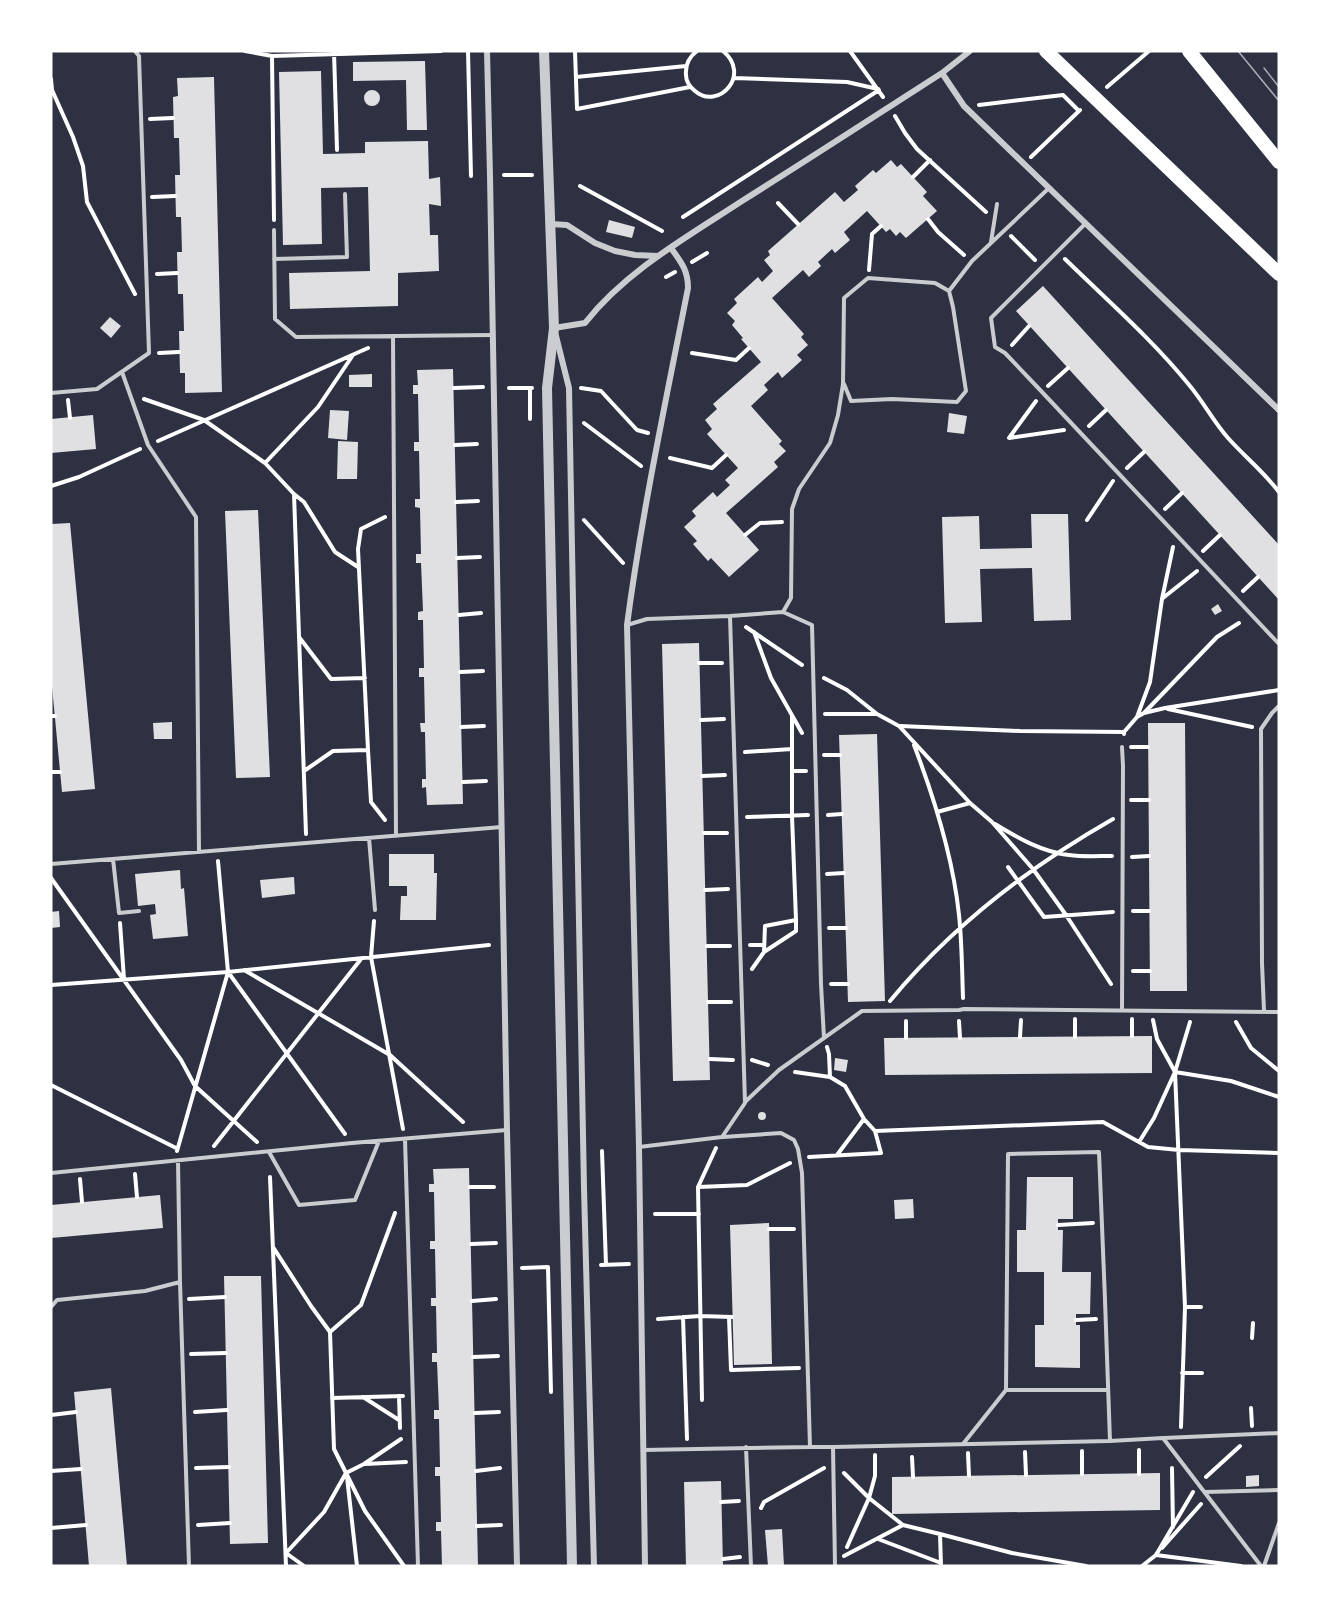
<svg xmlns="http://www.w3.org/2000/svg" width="1330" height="1617" font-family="'Sofia Sans Condensed',sans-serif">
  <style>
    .building { fill: #e0e0e3 }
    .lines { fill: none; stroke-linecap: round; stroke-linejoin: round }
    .path { stroke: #fff; stroke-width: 4 }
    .service { stroke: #caccd0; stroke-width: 4 }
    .minor { stroke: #caccd0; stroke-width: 6 }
    .tertiary { stroke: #caccd0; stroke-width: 10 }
    .primary { stroke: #fff; stroke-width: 14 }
    .tram { stroke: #abadb3; stroke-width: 1.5 }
  </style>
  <rect width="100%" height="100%" fill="#2d3142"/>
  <path class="building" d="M425,61l2,69h-20l-1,-50 -53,1v-19z
    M321,71l2,83 42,-1v-11l63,-1 1,38 11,-2 1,29 -12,-2 1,31h8l1,36 -41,2v33l-108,3 -1,-36 81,-2 -2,-84 -47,1 1,56 -39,1 -4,-173z
    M214,77l8,315 -37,1v-20h-5l-1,-42h5l-1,-37h-5l-1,-42h5l-1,-35h-5l-1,-42h5l-1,-37h-5l-1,-41 5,-1 -1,-18z
    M364 98a8 8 0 1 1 16 0a8 8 0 1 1-16 0Z
    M891,160l6,7 4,-3 26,28 -4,4 14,15 -31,27 -6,-6 -4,4 -6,-7 -4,3 -19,-21 -23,21 6,8 -15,13 -3,-4 -14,13 3,4 -12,11 -6,-7 -31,28 32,36 -3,3 7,8 -11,10 5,5 -20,18 -4,-6 -14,13 4,5 -17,16 31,35 -3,3 7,7 -12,11 4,5 -52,46 33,37 -30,27 -18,-19 -3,3 -15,-17 4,-3 -13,-14 12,-11 -4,-5 21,-19 4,5 13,-12 -5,-5 13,-12 -31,-34 5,-5 -7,-9 12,-11 -4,-5 48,-42 -20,-23 2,-1 -11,-13 3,-4 -8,-8 10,-10 -3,-4 24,-22 4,5 11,-11 -9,-11 6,-5 -2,-4 67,-59 9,10 14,-12 -3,-4 18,-16 3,3z
    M609,220l26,7 -3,11 -26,-6z
    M1043,286l236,259v55l-263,-289z
    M110,317l11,9 -10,12 -11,-10z
    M453,369l10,435 -36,1 -1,-18 -4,1v-9h4l-1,-47h-4l-1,-9h5l-1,-46h-5v-9h5l-1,-48h-5v-8l5,-1 -2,-48h-5v-9h5l-1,-46 -5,-1v-8h5l-1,-48h-5v-9h5l-1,-48h-5v-9h5l-1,-15z
    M372,374v13h-23v-12z
    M330,410l19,1 -2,29 -19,-2z
    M949,413l18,3 -3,18 -17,-2z
    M93,415l3,34 -45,4v-34z
    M338,441l20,1 -1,37h-20z
    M258,510l12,267 -34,1 -11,-267z
    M1031,514h37l3,106 -37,1 -2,-53 -52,1 2,53 -37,1 -3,-106 37,-1 1,33 52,-1z
    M70,523l25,266 -33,3 -11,-116v-152z
    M1218,604l4,7 -7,4 -4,-6z
    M699,643l11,437 -37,1 -11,-437z
    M172,722v17h-18l-1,-16z
    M1148,723h37l2,268h-37z
    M877,734l8,267 -37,1 -9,-267z
    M389,854h45v19h3l-1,47h-36l1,-24h6v-10h-18z
    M180,870l1,19 3,-1 4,48 -35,3 -3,-24 6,-1 -1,-10 -17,2 -3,-32z
    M294,877l1,17 -33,4 -2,-18z
    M59,911l1,16 -9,1v-16z
    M1152,1036v37l-267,2 -1,-37z
    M835,1058l13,2 -2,12 -12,-2z
    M758 1116a4 4 0 1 1 8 0a4 4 0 1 1-8 0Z
    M469,1168l9,398h-36l-1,-35h-5v-9h5l-1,-46h-5v-9h5l-1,-48h-5v-9h5l-2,-48h-5v-9h5l-1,-47h-5v-8h5l-1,-49h-5v-8h5l-1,-49h-5v-8h5l-1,-15z
    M1027,1177h46v42h-15v11h5l-1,42h29l-1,42h-14v11h4v43l-45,-1v-42h9v-53h-27v-42h9z
    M160,1195l3,33 -112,10v-33z
    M913,1199l1,19 -19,1 -1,-19z
    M769,1223l3,141 -38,1 -4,-140z
    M224,1276h37l7,267 -38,1z
    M111,1388l16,178h-38l-15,-174z
    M1160,1473v37l-268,4v-37z
    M1259,1475v11l-13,1v-11z
    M721,1481l2,85h-37l-2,-84z
    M782,1529l2,37h-16l-3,-36z"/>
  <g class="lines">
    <path class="path" d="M245,51l27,5 169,-5
      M468,51l3,125
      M575,51l2,58 113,-22
      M697,51c-8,6 -12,13 -11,24 0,6 4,12 9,16 23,20 57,-16 28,-40
      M850,51l33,46
      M334,52l3,98
      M272,56l2,164
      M576,77l110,-11
      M734,78l113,4 31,7
      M51,79l1,11 21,47 10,29 4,36 48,92
      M1107,87l42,-36
      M979,105l84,-10 16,16
      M895,116l10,17 12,16 69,63
      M150,119l23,-1
      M1031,157l49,-47
      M504,175h28
      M913,177l17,-17
      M580,186l82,45
      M152,197l23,-1
      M778,203l20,21
      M683,217l196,-127
      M928,219l10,13 26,23
      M1011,236l24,24
      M1065,259c42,41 88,81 125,127 14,17 24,36 38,52 17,19 36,34 51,54
      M692,262l15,-9
      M869,270l3,-36 9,-8
      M157,274l20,-1
      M666,277l9,-5
      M1012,345l17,-19
      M159,353l20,-1
      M692,353l44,7 13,-12
      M1048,386l20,-18
      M454,388l29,-1
      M509,388h23
      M530,388v31
      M581,388l20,3 36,39 11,3
      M144,399l60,21 61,43 29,31 12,340
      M68,400l2,18
      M1036,401l-27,37 55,-8
      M584,423l57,43
      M1089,426l17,-16
      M158,441l210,-93
      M455,445l22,-1
      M670,458l42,10 14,-13
      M265,463l53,-56 35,-52
      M1127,468l17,-16
      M51,486l28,-9 61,-28
      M294,494l10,8 31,50 23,15
      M456,502l22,-1
      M1165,509l17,-16
      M584,520l39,43
      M1087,520l26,-39
      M745,535l15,-12 22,-1
      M1203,551l17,-16
      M457,558l23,-1
      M1243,591l15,-14
      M1163,598l34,-27
      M459,615l22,-2
      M746,627l56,38
      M754,632l17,46 31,55
      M299,637l32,42 34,-1
      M699,663h23
      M460,672l23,-1
      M824,678l23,12 30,24 22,12 71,77 22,19 41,47 33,46 45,69
      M1168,709l84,18
      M1144,713l21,-5 114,-18
      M825,714h52
      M51,716h4
      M792,716v100l4,104
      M1137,717l13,-35 12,-83 11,-52
      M701,720l23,-1
      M900,726l120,5 104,1
      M461,727l23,-1
      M1124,734v-2l13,-15 7,-4 73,-76 22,-14
      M914,745c21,55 39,112 45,170 3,28 3,56 4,83
      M1131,747h17
      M368,750l-10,-201 3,-20 24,-12
      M745,752l47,-3
      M824,755h16
      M304,771l29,-20 35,-1 3,52 14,18
      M792,771h14
      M51,772h9
      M702,776l23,-1
      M463,782l23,-1
      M1131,800h18
      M937,812l33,-9
      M828,815l14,-1
      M747,817l61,-2
      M995,824c23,14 47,28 74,31 14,2 29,1 43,1
      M704,833h23
      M1132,857l17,-1
      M1008,867l36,50 69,-5
      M827,874l17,-1
      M51,878l130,182 14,26 62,56
      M705,890l23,-1
      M1133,911h16
      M796,920v11l-32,21 1,-26z
      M374,921l-3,36 32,172
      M120,923l4,56
      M829,928h17
      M750,945h14
      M707,946h23
      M752,969l12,-17
      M244,970l146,85 73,67
      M1133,971h17
      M228,972l117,162
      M831,984h17
      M51,985l177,-13 261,-27
      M890,1001c62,-75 139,-134 223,-182
      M708,1002h23
      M1153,1020l4,19 18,33 10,235 -4,120
      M959,1021l1,17
      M1236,1022l15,26 28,23
      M1132,1036v-17
      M1020,1037l1,-17
      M1075,1037v-18
      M906,1038v-17
      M827,1047l2,7 1,23
      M710,1059l23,1
      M752,1060l16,5
      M795,1072l35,5 15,9 19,33 11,12 6,22 -72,4
      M1175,1072l56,9 48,16
      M51,1085l125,63
      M875,1131l228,-9 45,25 31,3 100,3
      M1139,1142l15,-24 21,-46 15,-50
      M214,1146l147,-187
      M177,1151l51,-179 -10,-111
      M602,1151l4,114
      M837,1155l27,-36
      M135,1174l2,23
      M270,1177l16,389
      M80,1179l2,23
      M470,1187h24
      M698,1187l18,-39
      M655,1214h44
      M1058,1225l35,-2
      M769,1229h25
      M471,1244l25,-1
      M273,1247l38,59 19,26 4,117 31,62 39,55
      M601,1265l28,-1
      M548,1267l3,125
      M522,1268l26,-1
      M189,1299l36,-2
      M472,1301l24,-2
      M1185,1307h16
      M683,1317l4,122
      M729,1317l2,53 68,-2
      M658,1319l42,-3 32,1
      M1076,1320l20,-1
      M330,1332l31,-27 34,-92
      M1252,1338l1,-15
      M191,1354l35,-1
      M473,1357l25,-1
      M1182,1373h20
      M399,1396l1,32
      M363,1397l36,23
      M332,1398l71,-2
      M702,1400l-4,-213 49,-2 43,-22
      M1251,1408l1,18
      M195,1412l32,-2
      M475,1413l24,-1
      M51,1415l25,-3
      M1139,1450v24
      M1082,1451v23
      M1025,1452l1,23
      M968,1453l1,23
      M912,1457l1,20
      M365,1464l41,-2
      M196,1468l33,-1
      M1172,1468l1,59
      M51,1471l30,-2
      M476,1471l24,-3
      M844,1473l25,25 34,27 37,9 1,32
      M347,1477l10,89
      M1206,1477l34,-31
      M721,1502l18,-1
      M761,1508l3,-6 60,-34
      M198,1525l32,-2
      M477,1526l24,-1
      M51,1528l35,-3
      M940,1534l72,19 74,13
      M878,1539l63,24
      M847,1547l22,-49 6,-22v-21
      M1162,1548l39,-44
      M1157,1553l-1,2 85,11
      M844,1556l59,-31
      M723,1559l17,-2
      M304,1566l-18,-13 38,-41 22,-39 18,-9 37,-25
      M1142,1566l14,-11 37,-63"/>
    <path class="service" d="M1085,224l-94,94 4,29 10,6 37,39 237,252
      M274,230l1,89 21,18 197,-2
      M991,242l6,-38
      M274,259l73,-2 -2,-63
      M393,337l3,499
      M122,372l26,73 48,72 3,335
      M844,384l7,17 41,-2 65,3 9,-11 -13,-84 -4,-16
      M51,393l46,-4 52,-36 -10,-297 -4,-5
      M783,612l8,-14 1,-89 7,-20 31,-46 8,-28 5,-31 1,-86 24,-20 67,5 14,8 23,-30 77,-73
      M730,616l53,-4 29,13 9,359 3,54
      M627,625l20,-6 83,-3 15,487 -23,34 -83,10
      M369,838l6,72
      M113,859l6,54 20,-2
      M51,864l451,-37
      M1122,1010l1,-244 -1,-19
      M1264,1011l-2,-48 -1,-234 11,-16 7,-7
      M745,1102l34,-32 83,-59 97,-1 5,-1 315,3
      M723,1137l58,-4 13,7 4,9 4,24 8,274h23l2,119
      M405,1139l13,427
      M269,1152l30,53 56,-5 24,-59
      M51,1173l301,-30 155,-13
      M180,1282l9,284
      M51,1307l6,-7 88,-9 35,-9 -2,-121
      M1108,1390h-102l2,-236 91,-2c4,96 8,193 11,289l53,-3 98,128
      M1164,1438l115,-5
      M963,1444l43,-54
      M746,1447l5,119
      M833,1447l277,-6
      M643,1450l167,-3
      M1205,1492l74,-2
      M1264,1566l15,-43"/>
    <path class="minor" d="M487,51l3,125 17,954 10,436
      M942,73l22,33 315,304
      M550,224l17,1 28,18 20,8 20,4 23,1
      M594,1566l-10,-378 -15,-800 -15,-60 31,-5c41,-52 102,-86 157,-122 67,-42 133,-85 200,-128l28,-22
      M645,1566l-6,-419 -12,-522c15,-113 39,-225 61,-337 0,-18 -7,-26 -17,-40"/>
    <path class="tertiary" d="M544,51l10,277 -7,60 25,1178"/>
    <path class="primary" d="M1046,51l233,223
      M1189,51l90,111"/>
    <path class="tram" d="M1238,51l41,50
      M1264,68l15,19"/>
  </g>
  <rect width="1330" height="1617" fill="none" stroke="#ffffff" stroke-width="105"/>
</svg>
